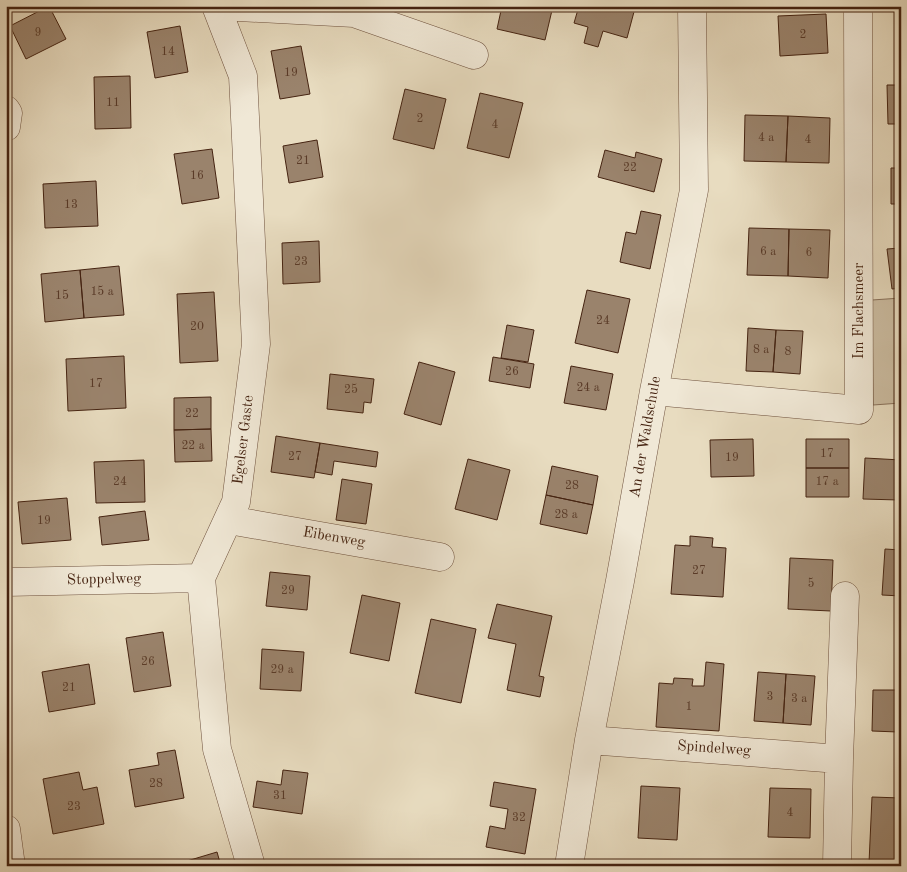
<svg xmlns="http://www.w3.org/2000/svg" width="907" height="872" font-family="'Old Standard TT',serif">
  <style>
    .green { fill: #ccbda2; stroke: #88705a }
    .building { fill: #9a836c; stroke: #452311 }
    .lines { fill: none; stroke-linecap: round; stroke-linejoin: round }
    .minor-casing { stroke: #6e513d; stroke-width: 29 }
    .minor { stroke: #f0e8d6; stroke-width: 28 }
    .labels { text-anchor: middle; dominant-baseline: central; stroke-width: 4; stroke-linejoin: round; paint-order: stroke }
    .number-label { font-size: 12px; fill: #5a3b28 }
    .street-label { font-size: 15px; fill: #452311; stroke: #f0e8d6 }
  </style>
  <rect width="100%" height="100%" fill="#e8dcc0"/>
  <filter id="stains"><feTurbulence type="fractalNoise" baseFrequency=".004" numOctaves="4"/><feColorMatrix values="0 0 0 0 .2 0 0 0 0 .09 0 0 0 0 .02 0 0 0 .5 -.17"/></filter>
  <radialGradient id="worn" r=".72"><stop offset=".6" stop-color="#630" stop-opacity="0"/><stop offset="1" stop-color="#630" stop-opacity=".3"/></radialGradient>
  <path class="green" d="M901,298v105l-28,2 -1,-105z"/>
  <path class="building" d="M49,6l17,33 -40,20 -16,-33z
    M502,6h51l-8,34 -48,-11z
    M579,6h48l8,2 -8,30 -24,-7 -5,16 -14,-4 4,-16 -14,-4z
    M826,14l2,39 -48,3 -2,-40z
    M180,26l8,46 -33,6 -8,-46z
    M301,46l9,48 -30,5 -9,-48z
    M130,76l1,52 -36,1 -1,-52z
    M887,85h14v39h-13z
    M405,89l41,10 -12,50 -41,-10z
    M480,93l43,10 -14,55 -42,-10z
    M745,115l43,1 -2,46 -42,-1z
    M788,116l42,2 -1,45 -43,-1z
    M317,140l6,37 -34,6 -6,-37z
    M212,149l7,49 -37,6 -8,-50z
    M605,150l30,8 1,-6 26,7 -8,33 -56,-15z
    M891,168h10v36h-10z
    M96,181l2,45 -53,2 -2,-44z
    M641,211l20,4 -11,54 -30,-7 6,-30 10,2z
    M749,228l40,1 -1,47 -41,-1z
    M789,229l41,1 -2,48 -40,-2z
    M319,241l1,41 -37,2 -1,-41z
    M901,248v40l-9,1 -5,-40z
    M119,266l5,49 -40,3 -4,-48z
    M80,270l4,48 -39,4 -4,-48z
    M587,290l43,9 -12,54 -43,-10z
    M214,292l4,69 -38,2 -3,-69z
    M507,325l27,5 -6,32 -27,-4z
    M748,328l28,2 -3,42 -27,-1z
    M776,330l27,1 -3,43 -27,-2z
    M124,356l2,52 -58,3 -2,-52z
    M493,357l41,7 -4,24 -41,-7z
    M419,362l36,10 -14,53 -37,-11z
    M571,366l42,8 -7,36 -42,-7z
    M330,374l44,5 -3,24 -7,-1 -1,11 -36,-4z
    M211,397v32l-37,1v-32z
    M211,429l1,32 -37,1 -1,-32z
    M276,436l44,7 -6,35 -43,-6z
    M753,439l1,37 -43,1 -1,-37z
    M806,439h43v29h-43z
    M320,443l58,9 -2,15 -42,-6 -2,14 -17,-3z
    M865,458l36,2 -2,40 -36,-1z
    M468,459l42,11 -13,50 -42,-11z
    M144,460l1,42 -49,1 -2,-41z
    M552,466l46,10 -5,29 -47,-10z
    M806,468h43v29h-43z
    M342,479l30,5 -6,40 -30,-4z
    M546,495l47,10 -6,29 -47,-10z
    M67,498l4,42 -49,4 -4,-42z
    M145,511l4,29 -47,5 -3,-28z
    M690,536l23,2 -1,9 14,1 -3,49 -52,-3 4,-49 15,1z
    M885,549l16,1v46l-19,-1z
    M790,558l43,2 -2,51 -43,-2z
    M270,572l40,4 -3,34 -41,-4z
    M362,595l38,8 -11,58 -39,-8z
    M497,604l55,12 -13,60 5,1 -4,20 -33,-7 9,-46 -28,-6z
    M431,619l45,10 -15,74 -46,-10z
    M163,632l8,54 -37,6 -8,-54z
    M262,649l42,3 -3,39 -41,-2z
    M706,662l18,2 -5,67 -63,-4 3,-44 14,1 1,-6 19,1 -1,7h12z
    M89,664l6,40 -46,8 -7,-40z
    M758,672l28,2 -3,49 -29,-2z
    M786,674l29,2 -4,49 -28,-2z
    M873,690h26l-1,42 -26,-1z
    M899,690h2v42h-3z
    M175,750l9,48 -49,9 -6,-37 30,-5 -2,-12z
    M283,770l25,3 -6,41 -49,-7 4,-26 24,4z
    M79,772l4,18 14,-3 7,37 -51,10 -10,-55z
    M494,782l42,7 -11,65 -39,-7 4,-21 15,3 3,-20 -18,-3z
    M641,786l39,2 -3,52 -39,-2z
    M770,788l41,1 -1,49 -42,-1z
    M872,797l29,1v67l-32,-2z
    M217,852l4,14h-44v-2z"/>
  <g class="lines">
    <g class="minor-casing">
      <path id="minor" d="M216,6l27,70 13,268 -20,158 -35,76 16,171 34,117
        M220,6l134,7 120,42
        M6,110l2,3 -2,14
        M654,391l205,19 -1,-404
        M229,520l211,37
        M6,582l195,-4
        M589,740l250,19 -2,107
        M839,759l6,-163
        M6,829l5,37
        M569,866l20,-126 31,-159 34,-190 40,-201 -2,-184"/>
    </g>
    <use href="#minor" class="minor"/>
  </g>
  <g class="labels">
    <g class="number-label">
      <text x="38" y="33">9</text>
      <text x="803" y="35">2</text>
      <text x="168" y="52">14</text>
      <text x="291" y="73">19</text>
      <text x="113" y="103">11</text>
      <text x="420" y="119">2</text>
      <text x="495" y="125">4</text>
      <text x="766" y="138">4 a</text>
      <text x="808" y="140">4</text>
      <text x="303" y="161">21</text>
      <text x="630" y="168">22</text>
      <text x="197" y="176">16</text>
      <text x="71" y="205">13</text>
      <text x="768" y="252">6 a</text>
      <text x="809" y="253">6</text>
      <text x="301" y="262">23</text>
      <text x="102" y="292">15 a</text>
      <text x="62" y="296">15</text>
      <text x="603" y="321">24</text>
      <text x="197" y="327">20</text>
      <text x="761" y="350">8 a</text>
      <text x="788" y="352">8</text>
      <text x="512" y="372">26</text>
      <text x="96" y="384">17</text>
      <text x="588" y="388">24 a</text>
      <text x="351" y="390">25</text>
      <text x="192" y="414">22</text>
      <text x="193" y="446">22 a</text>
      <text x="827" y="454">17</text>
      <text x="295" y="457">27</text>
      <text x="732" y="458">19</text>
      <text x="120" y="482">24</text>
      <text x="827" y="482">17 a</text>
      <text x="572" y="486">28</text>
      <text x="566" y="515">28 a</text>
      <text x="44" y="521">19</text>
      <text x="699" y="571">27</text>
      <text x="811" y="584">5</text>
      <text x="288" y="591">29</text>
      <text x="148" y="662">26</text>
      <text x="282" y="670">29 a</text>
      <text x="69" y="688">21</text>
      <text x="770" y="697">3</text>
      <text x="799" y="699">3 a</text>
      <text x="689" y="707">1</text>
      <text x="156" y="784">28</text>
      <text x="280" y="796">31</text>
      <text x="74" y="807">23</text>
      <text x="790" y="813">4</text>
      <text x="519" y="818">32</text>
    </g>
    <g class="street-label">
      <text transform="translate(859 311) rotate(-90)">Im Flachsmeer</text>
      <text transform="translate(646 437) rotate(-80)">An der Waldschule</text>
      <text transform="translate(244 440) rotate(-83)">Egelser Gaste</text>
      <text transform="translate(334 538) rotate(10)">Eibenweg</text>
      <text transform="translate(104 580) rotate(-1)">Stoppelweg</text>
      <text transform="translate(714 749) rotate(4)">Spindelweg</text>
    </g>
  </g>
  <rect width="907" height="872" fill="none" stroke="#e8dcc0" stroke-width="25"/>
  <rect x="8" y="8" width="892" height="857" fill="none" stroke="#452311" stroke-width="2.5"/>
  <rect x="12" y="12" width="882" height="847" fill="none" stroke="#452311"/>
  <rect width="100%" height="100%" filter="url(#stains)"/>
  <rect width="100%" height="100%" fill="url(#worn)"/>
</svg>
